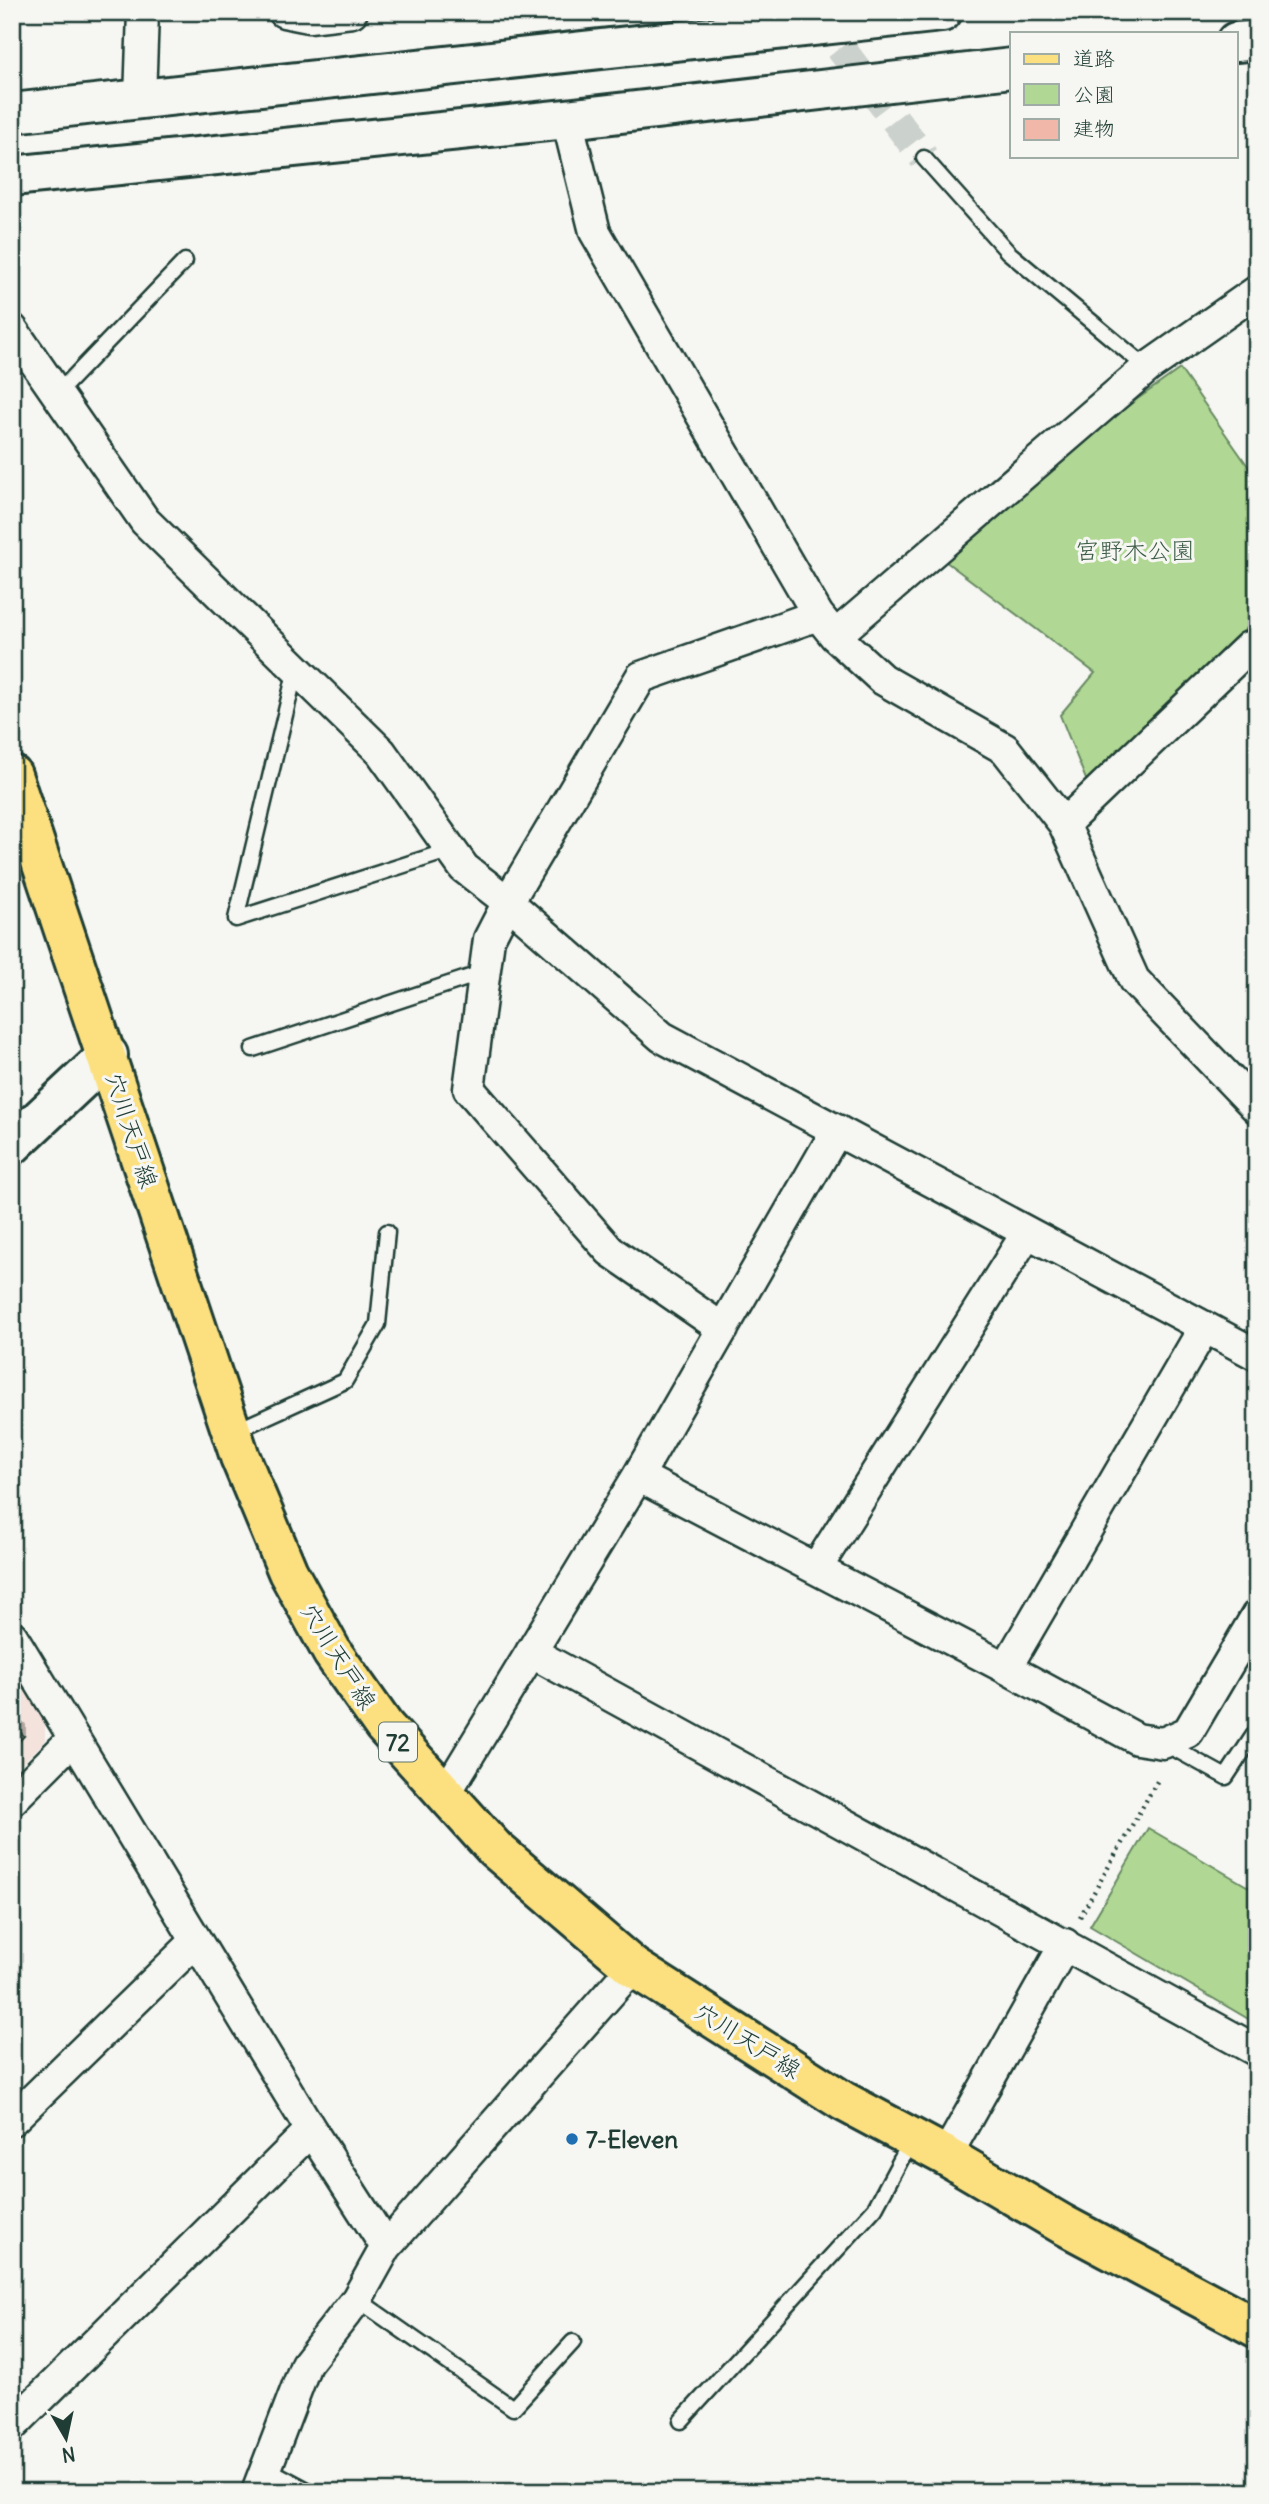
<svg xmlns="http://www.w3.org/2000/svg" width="1269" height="2504" font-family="Delius,'Klee One',sans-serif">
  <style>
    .built { fill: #f4e3dc }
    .green { fill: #b0d793; stroke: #688a64; stroke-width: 2 }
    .building { fill: #f1b8aa; stroke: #1f3d34; stroke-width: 2; filter: url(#shadow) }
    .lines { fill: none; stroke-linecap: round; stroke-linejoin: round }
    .street-tunnel { stroke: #cbd1cc; stroke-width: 30; stroke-dasharray: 30 15; stroke-linecap: butt }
    .lane-casing { stroke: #1f3d34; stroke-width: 19 }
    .street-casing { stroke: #1f3d34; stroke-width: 35 }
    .secondary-casing { stroke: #1f3d34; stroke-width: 44 }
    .primary-casing { stroke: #1f3d34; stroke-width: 44 }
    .path { stroke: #1f3d34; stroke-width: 4.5; stroke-dasharray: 2 5; stroke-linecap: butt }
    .lane { stroke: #f6f6f2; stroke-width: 14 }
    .street { stroke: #f6f6f2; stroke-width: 30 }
    .secondary { stroke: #f6f6f2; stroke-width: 38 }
    .primary { stroke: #fce080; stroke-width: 38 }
    .poi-dot { fill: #1f6fb2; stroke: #f6f6f2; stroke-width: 2.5 }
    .labels { text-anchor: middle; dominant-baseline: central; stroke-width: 6; stroke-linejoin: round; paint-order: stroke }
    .shield { fill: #f6f6f2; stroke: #60746d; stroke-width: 2 }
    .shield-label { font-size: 23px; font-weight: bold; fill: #1f3d34 }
    .park-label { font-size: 24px; fill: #3c5c47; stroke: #f6f6f2 }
    .street-label { font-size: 24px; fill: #1f3d34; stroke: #f6f6f2 }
    .poi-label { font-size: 24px; font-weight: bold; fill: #1f3d34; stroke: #f6f6f2; text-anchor: start }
  </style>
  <defs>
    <filter id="shadow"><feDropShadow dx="6" dy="-6" stdDeviation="0" flood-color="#0004"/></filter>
  </defs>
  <rect width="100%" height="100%" fill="#f6f6f2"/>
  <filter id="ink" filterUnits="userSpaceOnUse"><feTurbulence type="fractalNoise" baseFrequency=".0143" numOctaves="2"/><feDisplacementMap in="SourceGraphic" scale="14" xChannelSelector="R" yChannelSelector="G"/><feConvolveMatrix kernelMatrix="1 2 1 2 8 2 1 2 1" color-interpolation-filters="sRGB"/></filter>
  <g filter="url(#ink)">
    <path class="built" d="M12,1675l33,38v28l-33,32z"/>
    <path class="green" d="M1180,369l77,110v133l-2,8 -166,167 -29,-72 35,-42 -150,-112 106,-101z
      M1148,1828l109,64v132l-167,-98z"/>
    <path class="building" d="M12,1724l12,12 -12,12z"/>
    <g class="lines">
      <path class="street-tunnel" d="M813,12l111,146"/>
      <g class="lane-casing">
        <path id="lane" d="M924,158l84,94 139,116
          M57,394l128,-133
          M296,669l-60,250 215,-69
          M253,1049l232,-77
          M233,1432l112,-51 33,-57 9,-92
          M1164,1743l62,34 31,-47
          M357,2299l156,109 60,-66
          M681,2421l194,-213 37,-69
          M266,2468l45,24"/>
      </g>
      <g class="street-casing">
        <path id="street" d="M284,12l25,5 43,-5
          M140,99l3,-87
          M567,119l28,113 223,383 17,21 47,43 123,70 59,75 70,156 123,128
          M12,329l133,192 236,231 83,116 44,34 154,135 595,318
          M835,636l312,-268 110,-77
          M1064,824l185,-177 8,12
          M723,1329l-113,-78 -141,-162 20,-150 19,-37 133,-225 177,-62
          M638,1476l368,192 131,71 26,4 25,-11 69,-117
          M816,1569l211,-336
          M12,1636l299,494 75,117
          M531,1652l726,399
          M1006,1668l198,-340
          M445,1794l193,-318 199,-346
          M12,1800l62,-62
          M12,2120l184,-179
          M946,2156l119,-212
          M12,2426l299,-296
          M257,2492l49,-128 51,-65 29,-52 247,-280"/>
      </g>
      <g class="secondary-casing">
        <path id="secondary" d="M1236,42l21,-2
          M12,113l930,-101
          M12,176l555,-57 445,-51
          M12,1145l96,-90"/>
      </g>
      <g class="primary-casing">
        <path id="primary" d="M12,775l228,682 48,115 44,80 52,74 111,123 138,118 210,134 103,55 116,68 195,104"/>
      </g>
      <path class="path" d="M1080,1917l79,-139"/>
      <use href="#lane" class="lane"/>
      <use href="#street" class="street"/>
      <use href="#secondary" class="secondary"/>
      <use href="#primary" class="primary"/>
    </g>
  </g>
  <circle class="poi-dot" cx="572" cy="2139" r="7"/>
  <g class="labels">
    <rect class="shield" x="379" y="1722.5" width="38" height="39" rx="5"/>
    <g class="shield-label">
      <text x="398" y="1742">72</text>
    </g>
    <g class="park-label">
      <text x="1135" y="550">宮野木公園</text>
    </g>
    <g class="street-label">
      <text transform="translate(132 1130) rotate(72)">穴川天戸線</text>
      <text transform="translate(339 1656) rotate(58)">穴川天戸線</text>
      <text transform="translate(748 2040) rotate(32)">穴川天戸線</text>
    </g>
    <g class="poi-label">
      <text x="586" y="2139">7-Eleven</text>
    </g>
  </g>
  <rect width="1269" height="2504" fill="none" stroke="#f6f6f2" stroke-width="42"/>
  <rect x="21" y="21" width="1227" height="2462" fill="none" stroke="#1f3d34" stroke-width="2.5" filter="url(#ink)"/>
  <rect x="1010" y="32" width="228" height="126" fill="#f6f6f2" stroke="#a0aca6" stroke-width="2"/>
  <rect x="1024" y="54" width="35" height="10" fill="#fce080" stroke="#a0aca6" stroke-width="2"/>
  <text x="1073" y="66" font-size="21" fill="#1f3d34">道路</text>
  <rect x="1024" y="84" width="35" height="21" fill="#b0d793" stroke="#a0aca6" stroke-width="2"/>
  <text x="1073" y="102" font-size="21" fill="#1f3d34">公園</text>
  <rect x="1024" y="119" width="35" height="21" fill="#f1b8aa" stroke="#a0aca6" stroke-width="2"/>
  <text x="1073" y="136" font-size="21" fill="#1f3d34">建物</text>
  <g transform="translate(66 2438) rotate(171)" stroke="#f6f6f2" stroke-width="5" paint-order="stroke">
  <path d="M0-5L12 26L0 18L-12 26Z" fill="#1f3d34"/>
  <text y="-10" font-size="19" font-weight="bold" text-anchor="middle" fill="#1f3d34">N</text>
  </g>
</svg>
